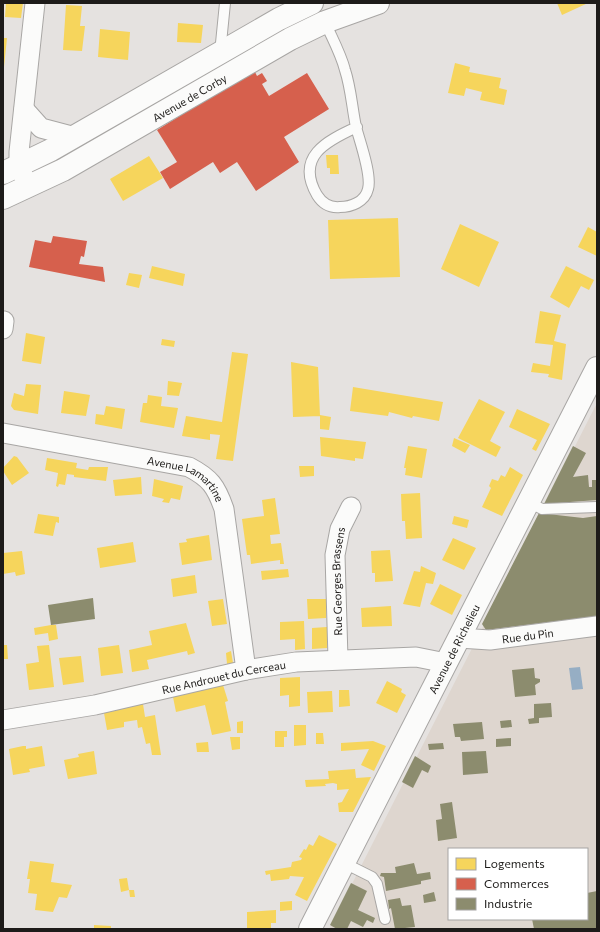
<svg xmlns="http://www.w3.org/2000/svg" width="600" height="932" font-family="Commissioner,sans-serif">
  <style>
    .built { fill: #ded6cf; fill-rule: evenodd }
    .water { fill: #96aec4 }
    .homes { fill: #f6d55c }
    .shops { fill: #d6604d }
    .industry { fill: #8c8c6e }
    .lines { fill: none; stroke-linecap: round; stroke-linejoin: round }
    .lane-casing { stroke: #a8a6a4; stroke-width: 12 }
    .street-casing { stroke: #a8a6a4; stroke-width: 21 }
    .primary-casing { stroke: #a8a6a4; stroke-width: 24 }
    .lane { stroke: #fbfbfa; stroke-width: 10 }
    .street { stroke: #fbfbfa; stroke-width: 19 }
    .primary { stroke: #fbfbfa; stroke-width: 22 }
    .labels { text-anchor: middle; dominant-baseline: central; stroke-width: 4; stroke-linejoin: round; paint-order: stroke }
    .street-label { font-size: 11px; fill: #1d1b19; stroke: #fff }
  </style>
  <rect width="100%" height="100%" fill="#e5e2e0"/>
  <path class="built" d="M597,403v526h-268zM449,849h138v70h-138z"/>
  <path class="water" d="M580,667l3,22 -11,1 -3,-22z"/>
  <path class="homes" d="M6,3h17l-2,15 -16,-1z
    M557,3h31l-26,12z
    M66,5l16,1 -2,20h5l-3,25 -19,-1z
    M178,23l25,2 -2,18 -24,-1z
    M100,29l30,3 -2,28 -30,-3z
    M3,38h4l-3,29h-1z
    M455,63l15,4 -1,5 32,6 -2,10 8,2 -3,15 -24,-5 2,-8 -16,-4 -2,8 -16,-3z
    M326,155h12l1,19h-9v-6h-3z
    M149,156l14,22 -40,23 -13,-22z
    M398,218l2,59 -70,2 -2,-59z
    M460,224l39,18 -20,45 -38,-18z
    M588,227l9,5v24l-19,-9z
    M152,266l33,8 -2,12 -34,-8z
    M566,266l28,14 -5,10 -8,-4 -12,22 -19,-11z
    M129,273l13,2 -3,13 -13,-3z
    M540,311l21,4 -7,26 12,3 -4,36 -14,-3 1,-3 -18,-2 2,-9 17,3 3,-21 -18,-2z
    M26,333l19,4 -4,27 -19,-3z
    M162,339l13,2 -1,6 -13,-2z
    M232,352l16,2 -15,107 -17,-2 4,-24 -10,-1v6l-28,-4 4,-20 36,6z
    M291,362l27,5 2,49 -27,1z
    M168,381l14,2 -3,13 -12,-1z
    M26,384l15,1 -3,29 -24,-4 -3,-4 3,-13 10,3z
    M353,387l90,15 -4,19 -26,-5 -1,2 -23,-6 -1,4 -38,-5z
    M64,391l26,4 -4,21 -25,-3z
    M148,395l14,2 -1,9 17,2 -4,20 -34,-6 3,-19h4z
    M479,399l26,13 -15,29 11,6 -5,10 -38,-19z
    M106,406l19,3 -3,20 -27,-5 1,-10 8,1z
    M517,409l33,15 -14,27 -4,-2 5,-9 -28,-13z
    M320,415l11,2 -2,13 -9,-1z
    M320,437l46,5 -3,17 -8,-1v3l-34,-5z
    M454,438l16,7 -5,8 -13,-7z
    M408,446l19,3 -5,29 -17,-3 1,-7h-2z
    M14,456l3,1 12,16 -17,12 -9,-14v-3z
    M47,458l30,5 -1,5 12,2 1,-3h19l-2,14 -32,-4v-2l-7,-1 -2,11 -6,-1 -1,3 -2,-1 2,-13 -13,-3z
    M299,466h15v10l-14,1z
    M510,467l13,8 -21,41 -20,-9 9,-19 -2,-2 3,-7 6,2 3,-6 4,2z
    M141,477l1,17 -27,2 -2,-16z
    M154,479l29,7 -3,14 -9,-2 -2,5 -7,-1 2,-3 -12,-3z
    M420,493l2,45 -16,1 -1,-18h-3l-1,-27z
    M275,498l5,36 -10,1 1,9 10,-1 3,21h-4v-4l-29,4 -1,-9h-3l-5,-36 22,-3 -2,-16z
    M38,514l21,3v6l-3,-1 -3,14 -19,-3z
    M454,516l15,4 -2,8 -15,-4z
    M209,535l3,25 -30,5 -3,-22 8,-1 -1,-3z
    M453,538l23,10 -12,22 -22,-10z
    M133,542l3,20 -36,6 -3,-20z
    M390,550l3,31 -18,1v-9h-3l-1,-22z
    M22,551l3,23 -9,2 -1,-4 -12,2v-21z
    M421,566l15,7 -3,11 -7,-1 -6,24 -17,-3 11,-33 6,1z
    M288,569l1,8 -27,3 -1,-9z
    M195,575l2,18 -24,4 -2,-18z
    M440,584l22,11 -10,20 -22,-11z
    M223,599l4,25 -15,2 -4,-25z
    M307,599h19v19l-18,1z
    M391,606l1,20 -30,1 -1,-19z
    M304,621l1,28 -10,1v-11l-15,1v-18z
    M186,623l9,30 -7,2 -1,-4 -40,9 2,9 -17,3 -3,-22 23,-5 -3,-14z
    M51,625h5l2,14 -9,2 -1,-8 -13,2 -1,-7z
    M327,627v21l-15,1v-21z
    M3,645h4l1,14h-5z
    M49,645l5,42 -25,3 -3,-26 13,-2 -2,-16z
    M119,645l4,28 -22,3 -3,-28z
    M231,651l2,12 -6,1 -1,-11z
    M81,656l3,26 -21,3 -4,-27z
    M300,677v29l-11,1v-12l-9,1v-18z
    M387,681l15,8 -1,3 5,3 -9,18 -21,-10z
    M223,685l5,16 -3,1 6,29 -19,4 -7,-30 -29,7 -3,-15z
    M339,690h10l1,16 -11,1z
    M332,691l1,21 -25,1 -1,-21z
    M143,704l2,13 10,-2 6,40h-9l-2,-12 -4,1 -4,-17 -4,1 -1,-8 -13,2v5l-17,3 -3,-17z
    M243,721v12h-6v-11z
    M294,725h12v20l-12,1z
    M275,731h12v6h-3v10h-9z
    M316,733h7l1,11h-8z
    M230,737h10v12l-8,1z
    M373,741l13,5 -12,25 -13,-6 8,-16 -28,2v-8z
    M208,742l1,10h-12l-1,-9z
    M23,746h3v3l16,-3 3,20 -16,3 1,3 -17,3 -4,-26z
    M94,751l3,23 -29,5 -4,-19 15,-3 -1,-3z
    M355,769l1,9 15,-1 -18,35h-14l-1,-9 4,-1 7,-13 -12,1v-6l-4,-1 -8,1 1,2 -20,1 -1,-7 24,-1 -1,-8z
    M319,835l18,9 -30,57 -12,-6 9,-18 -14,-1 -1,3 -18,2 -1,-7 -4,1 -1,-4 26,-4 1,-5 9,-2 1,-2 -3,-1 5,-8 2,1 3,-6 4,2z
    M30,861l24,3 -3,18 21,3 -5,13 -8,-1 -6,15 -18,-2 2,-16 -9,-1 2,-14h-3z
    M127,878l2,12h5l1,7h-5l-1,-7 -8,2 -2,-13z
    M292,901v9l-12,1v-9z
    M276,910v13h-5v6h-24v-17z
    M94,925l17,1v3h-17z"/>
  <path class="shops" d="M254,70l3,6 5,-3 5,8 -5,3 7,12 38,-23 22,36 -45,28 15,25 -43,29 -19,-29 -17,11 -7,-11 -43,27 -10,-17 17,-10 -20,-32z
    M53,236l34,5 -3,16 -3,-1 -2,8 24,3 2,15 -76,-15 6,-27 16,3z"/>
  <path class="industry" d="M573,446l13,7 -13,24 15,-2 1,12h3v-7h5v20l-53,4z
    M539,513l44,5 14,-2v100l-111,14 -4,-6z
    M93,598l2,21 -44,6 -3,-20z
    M534,668l1,10 5,1v3l-5,3 1,10 -21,2 -3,-27z
    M551,703l1,14 -13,1v5l-10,1 -1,-5 6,-1v-14z
    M511,720l1,7 -11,1 -1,-7z
    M482,722l2,17 -23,2 -1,-4h-5l-2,-13z
    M511,738v8l-15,1v-8z
    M443,743l1,6 -15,1 -1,-6z
    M486,751l2,22 -25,2 -1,-23z
    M415,756l16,10 -3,7 -6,-3 -9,18 -11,-6z
    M452,802l5,36 -19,3 -2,-21 6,-1 -2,-15z
    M414,863l3,11 13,-2 1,7 -10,2v3l-35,7 -2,-14 -4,-1 1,-3h15l-1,-6z
    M351,883l16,8 -9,19 17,8 -2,5 -6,-3 -4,7 -12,-6 -4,8h-10l-7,-4z
    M597,891v38h-63l-2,-10h55v-26z
    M434,892l2,9 -12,2 -1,-8z
    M400,898l2,8 9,-1 4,22 -20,2 -4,-21 -2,1 -1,-9z"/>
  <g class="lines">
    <g class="lane-casing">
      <path id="lane" d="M325,22c7,16 16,32 20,48 6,18 7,38 11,57 4,15 16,48 12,62 -3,13 -17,18 -28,18 -10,1 -18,-4 -23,-12 -22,-38 9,-54 40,-68
        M220,53l5,-50
        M528,502l14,7 55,-2
        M344,863l28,14 5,7 8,35"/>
    </g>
    <g class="street-casing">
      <g id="street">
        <path d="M24,109l17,19 34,9"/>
        <path d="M24,177l-5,-11v-14l16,-149"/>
        <path d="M3,329l1,-8"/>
        <path id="s1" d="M3,433l186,34c21,11 27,19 35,42l22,161"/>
        <path id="s2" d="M459,638l31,2 107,-14"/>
        <path id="s3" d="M338,659l-3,-104 5,-26 11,-22"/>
        <path id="s4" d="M3,720l92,-15 151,-35 50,-8 120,-5 30,6"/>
      </g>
    </g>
    <g class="primary-casing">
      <g id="primary">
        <path d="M3,173l48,-23 228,-131 33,-16"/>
        <path id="s5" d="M3,198l60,-28 227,-131 35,-17 53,-19"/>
        <path id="s6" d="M310,929l287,-561"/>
      </g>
    </g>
    <use href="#lane" class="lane"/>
    <use href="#street" class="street"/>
    <use href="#primary" class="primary"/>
  </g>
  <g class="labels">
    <g class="street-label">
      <text stroke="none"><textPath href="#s5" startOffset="212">Avenue de Corby</textPath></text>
      <text stroke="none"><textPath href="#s1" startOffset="192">Avenue Lamartine</textPath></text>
      <text stroke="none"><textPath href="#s3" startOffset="78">Rue Georges Brassens</textPath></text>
      <text stroke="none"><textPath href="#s2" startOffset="69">Rue du Pin</textPath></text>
      <text stroke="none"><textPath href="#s6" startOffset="315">Avenue de Richelieu</textPath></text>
      <text stroke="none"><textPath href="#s4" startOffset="225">Rue Androuet du Cerceau</textPath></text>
    </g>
  </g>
  <rect width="600" height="932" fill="none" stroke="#1d1b19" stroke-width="8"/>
  <rect x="448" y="848" width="140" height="72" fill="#ffffff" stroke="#a5a4a3"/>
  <rect x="456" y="858" width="20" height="12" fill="#f6d55c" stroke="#a5a4a3"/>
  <text x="484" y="868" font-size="12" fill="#1d1b19">Logements</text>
  <rect x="456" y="878" width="20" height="12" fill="#d6604d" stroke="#a5a4a3"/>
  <text x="484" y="888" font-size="12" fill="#1d1b19">Commerces</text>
  <rect x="456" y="898" width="20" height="12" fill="#8c8c6e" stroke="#a5a4a3"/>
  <text x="484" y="908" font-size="12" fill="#1d1b19">Industrie</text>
</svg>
